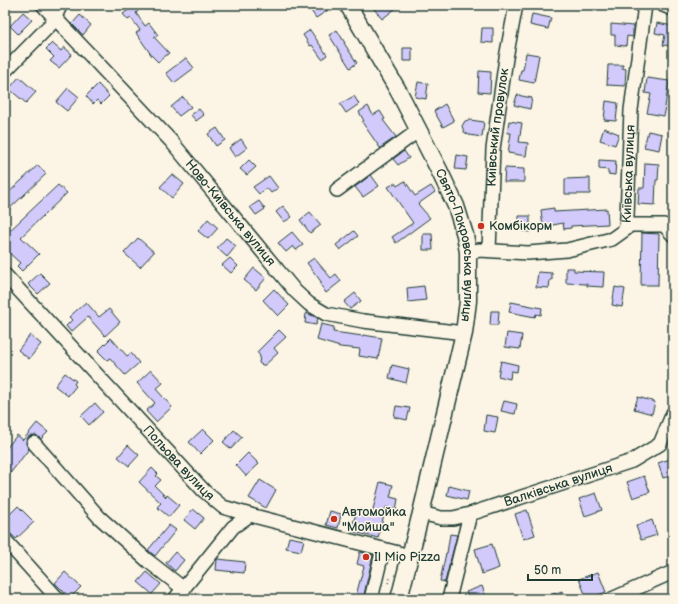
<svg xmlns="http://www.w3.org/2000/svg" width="678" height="604" font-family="'Balsamiq Sans',sans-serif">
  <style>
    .building { fill: #d3cafc; stroke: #1f3d34 }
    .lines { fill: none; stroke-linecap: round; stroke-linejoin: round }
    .minor-casing { stroke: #1f3d34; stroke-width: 16 }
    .major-casing { stroke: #1f3d34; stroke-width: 19 }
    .path { stroke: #1f3d34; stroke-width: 1.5; stroke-dasharray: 1 3; stroke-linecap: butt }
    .minor { stroke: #fcf5e5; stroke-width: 13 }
    .major { stroke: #fcf5e5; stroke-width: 16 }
    .poi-dot { fill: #c8321e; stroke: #fcf5e5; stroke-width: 1.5 }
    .labels { text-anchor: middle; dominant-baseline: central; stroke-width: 3; stroke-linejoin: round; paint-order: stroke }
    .street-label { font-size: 13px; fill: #1f3d34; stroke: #fcf5e5 }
    .poi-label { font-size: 13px; fill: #1f3d34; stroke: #fcf5e5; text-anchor: start }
  </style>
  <rect width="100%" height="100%" fill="#fcf5e5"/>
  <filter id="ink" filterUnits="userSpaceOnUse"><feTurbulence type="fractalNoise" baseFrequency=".025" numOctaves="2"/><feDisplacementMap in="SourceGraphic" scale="8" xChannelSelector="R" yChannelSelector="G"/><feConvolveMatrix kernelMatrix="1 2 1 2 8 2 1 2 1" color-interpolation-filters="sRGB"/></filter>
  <g filter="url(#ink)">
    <path class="building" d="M135,5l4,5 -3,3 9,13 4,-3 9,12 -4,2 15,16 -11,9 -6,-6 -16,-23 4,-3 -9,-12 -3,2 -5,-6z
      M307,5h16l4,6 -11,7z
      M371,5h29l-18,14z
      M23,12l9,8 -14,14 -8,-8z
      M532,14l19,4 -3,11 -18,-4z
      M80,15l11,10 -8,10 -11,-11z
      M657,23l16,3v20l-10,-1 2,-10 -10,-2z
      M611,24l22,2v11l-6,-1 -1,10 -11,-1v-10h-4z
      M482,28h11v15l-12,-1z
      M310,30l17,25 -5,4 -10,-14 -2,1 -7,-11z
      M337,30l8,13h-1l13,20 -7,5 -21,-33z
      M52,43l9,8 3,-4 8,7 -13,14 -9,-7 4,-4 -8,-8z
      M403,48h9v13h-9z
      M526,53l13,2 -5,28 -15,-3 2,-10h2z
      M186,58l8,10 -20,15 -8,-10z
      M608,65h15l-1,3 4,1 -1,17 -18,-1z
      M479,71l12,1 -1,21 -12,-1z
      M19,77l17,15 -10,11 -17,-14z
      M647,78l22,3 -4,26h1l-2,9 -17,-3 4,-19 -6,-1z
      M418,82l10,2 -2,15 -11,-2z
      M98,84l11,12 -8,8 -4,-4 -4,4 -7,-8z
      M68,88l11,9 -12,14 -11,-9z
      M517,95l15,3 -2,11 -16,-4z
      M354,96l5,8 -13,9 -6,-9z
      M183,97l8,10 -12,9 -8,-9z
      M606,101l12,2 -2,18 -12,-1z
      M445,104l9,17 -11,6 -9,-16z
      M368,106l5,9 7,-4 5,8 -2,1 13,17 -16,11 -18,-26 2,-1 -5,-9z
      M199,109l5,6 -8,6 -5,-6z
      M470,120l14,2 -2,15 -13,-2 -5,-3 -2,-6 3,-5z
      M509,121l13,2 -3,19 9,1 -2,13 -18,-3 3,-20h-4z
      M217,128l8,12 -9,6 -8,-12z
      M604,128l15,6 -4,11 -15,-5z
      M648,131l14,3 -3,16 -15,-3z
      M241,139l6,9 -12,9 -6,-9z
      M404,151l5,7 -11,7 -5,-6z
      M457,155l11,2 -2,13 -11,-1z
      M249,160l7,7 -9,8 -7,-6z
      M599,160l17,1 -1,14 -7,-1v-4l-9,-1z
      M645,163l14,1 -1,16h-2l-1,25 -17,-1 1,-16h5z
      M38,165l8,9 -41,39v-17z
      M505,168l19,1v13h-20z
      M172,174l12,10 -12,14 -12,-11z
      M371,175l8,11 -16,11 -8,-10z
      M269,176l9,12 -7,5 -4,-5 -8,6 -6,-7z
      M590,178v16h-25v-15z
      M405,181l10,15 16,-10 4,6 -17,12 12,14 -34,25 -4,-6 21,-14 -25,-36 7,-4 2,3z
      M58,185l9,8 -46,44 18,17 -17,17 -5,-5 3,-3 -15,-14v-14z
      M259,201l6,8 -9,6 -6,-8z
      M283,206l9,11 -8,5 -8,-10z
      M554,208v4l53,-3 1,15 -37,2v2l-7,1 -1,-6 -20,4 -2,-17z
      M310,212l11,13 -11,8 -10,-13z
      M519,216h11v16l-8,-1v-4h-3z
      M208,219l10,9 -10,11 -10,-8z
      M354,231l4,5 -18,14 -4,-5z
      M292,232l11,13 -7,5 -3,-4 -7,6 -8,-9z
      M642,233l17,1 -1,51h-17z
      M423,234h9l1,16h-10z
      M138,238l16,14 -14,15 -16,-14z
      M226,238l10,8 -9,11 -10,-9z
      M230,258l8,8 -7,7 -9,-8z
      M314,258l17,20 5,-4 5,7 -15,12 -6,-9 2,-1 -15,-20z
      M254,268l12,10 -10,12 -12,-10z
      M566,268h8v3l30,1 -1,15 -16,-1v-2l-21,-1z
      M538,272l14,1v7h-2l-1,8 -13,-1z
      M40,273l10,10 -12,11 -10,-10z
      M424,286l2,14 -18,2 -1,-14z
      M615,287l10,2 -3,18 -10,-2z
      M274,289l15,16 -11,11 -15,-16z
      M355,293l6,8 -11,8 -6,-7z
      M86,302l13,15 10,-8 11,13 -15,14 -17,-19 -17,15 -5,-6 6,-6 -3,-3z
      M511,302l31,6 -1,7 -5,-1 -1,3 -26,-5z
      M491,311h8l-1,14h-8z
      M306,313l12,5 -2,7 -11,-2z
      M321,324l13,3 -1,5 30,4v-1l19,3 -4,21 -19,-3 1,-7 -20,-2 -23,-7z
      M279,330l7,7 -12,11 4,5 -13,12h-3l-3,-2 1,-7 -3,-4z
      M507,333l15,2 -2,14 -15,-2z
      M30,335l11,9 -12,15 -11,-9z
      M111,338l16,18 4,-3 8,10 -14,12 -15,-17 -3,2 -9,-9z
      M501,361l17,4 -1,7 -6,-1 -1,8 -12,-3z
      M392,365l17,4 -3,14 -17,-5z
      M151,370l12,13 -7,6 16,18 -16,15 -10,-11 9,-8 -18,-20z
      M65,373l11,8 -2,3 2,2 -8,10 -13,-10z
      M638,397l17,5 -3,12 -18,-5z
      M504,401l13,3 -2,10 -14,-3z
      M95,403l8,9 -14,13 -8,-9z
      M396,406l14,2 -3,12 -13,-3z
      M486,415l12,2 -3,16 -11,-2z
      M37,423l11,9 -7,7 -5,-4h-4l-4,2 -2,4v3l3,5 -24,31v-30l12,-15 6,5z
      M203,429l11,11 -14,14 -11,-12z
      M234,430l8,7 -11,12 -8,-7z
      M128,445l11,10 -10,11 -11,-9z
      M248,453l11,11 -13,12 -10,-11z
      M673,458v17l-10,3 -5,-15z
      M152,468l6,6 -2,2 5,4 -6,6 11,11 1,-2 12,10 -10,12 -12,-10 4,-4 -22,-21z
      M644,476l6,16 -17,6 -6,-16z
      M260,480l16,10 -10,18 -17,-10z
      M380,482l13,3 -3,12 8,2 -2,11 -10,-3 -8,31 -27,-7 6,-22 15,4z
      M449,486l20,5 -2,9 -20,-5z
      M596,493l6,17 -17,6 -6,-17z
      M18,506l16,16 -18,17 -11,-11v-9z
      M193,509l11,9 -9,11 -11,-9z
      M527,510l8,25 -12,4 -8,-25z
      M330,511l11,3 -3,14 -12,-3z
      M652,520l5,15 -16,5 -5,-14z
      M169,525l7,5 -21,26 -7,-6z
      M450,534l7,1 -12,47 -5,-1 6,-28h1z
      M289,537l15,3 -3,11 -15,-3z
      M492,544l7,24 -17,6 -7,-25z
      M175,552l9,8 -9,11 -9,-8z
      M360,552l13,3 -10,44h-8l9,-33 -7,-2z
      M217,559h1l27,3 -1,11 -28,-3z
      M65,572l16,15 -11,11 -15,-15z
      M147,572l14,12 -9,10 -14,-12z
      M598,572l8,20 -19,7 -8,-20z
      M482,586l5,13h-18l-3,-7z
      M562,591l3,8h-23v-1z"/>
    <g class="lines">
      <g class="minor-casing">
        <g id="minor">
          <path id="s1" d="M43,5l12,13 116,123 124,150 14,13 17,10 37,7 101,12"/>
          <path d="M663,5l10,4"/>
          <path d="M5,71l45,-46c5,-6 7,-14 11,-20"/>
          <path d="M337,190l82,-60"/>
          <path d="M626,225h38l9,10"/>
          <path id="s2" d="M489,250l4,-101 13,-91 10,-53"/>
          <path id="s3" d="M468,252l12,-2 48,3 39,-3 45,-11 14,-10 1,-12 4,-107 14,-105"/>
          <path id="s4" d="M5,275l199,216 19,16 27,8 160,41"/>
          <path d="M34,443l65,74 49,44 36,28"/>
          <path id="s5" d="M421,513l20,5h12l17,-4 162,-53 28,-17 13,-31"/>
          <path d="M5,540l53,59"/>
          <path d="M175,599l58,-72 17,-12"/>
          <path d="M371,599l12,-50"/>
          <path d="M449,599l21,-85"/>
          <path d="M612,599l61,-27"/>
        </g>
      </g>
      <g class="major-casing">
        <g id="major">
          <path id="s6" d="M348,5l51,87 40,78 17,36 9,29 3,17v49l-4,32 -43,180 -22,86"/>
        </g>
      </g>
      <path class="path" d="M388,583l3,-7"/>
      <use href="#minor" class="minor"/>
      <use href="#major" class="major"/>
    </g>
  </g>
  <g class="poi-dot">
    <circle cx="481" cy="226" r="4"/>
    <circle cx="334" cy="519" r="4"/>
    <circle cx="366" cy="557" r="4"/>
  </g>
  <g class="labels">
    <g class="street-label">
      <text stroke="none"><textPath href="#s2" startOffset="123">Київський провулок</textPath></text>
      <text stroke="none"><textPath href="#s3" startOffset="218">Київська вулиця</textPath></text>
      <text stroke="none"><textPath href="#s1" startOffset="280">Ново-Київська вулиця</textPath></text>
      <text stroke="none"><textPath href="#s6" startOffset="267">Свято-Покровська вулиця</textPath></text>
      <text stroke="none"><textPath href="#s4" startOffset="256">Польова вулиця</textPath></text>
      <text stroke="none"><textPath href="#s5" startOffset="143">Валківська вулиця</textPath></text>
    </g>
    <g class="poi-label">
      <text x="489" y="226">Комбікорм</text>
      <text x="342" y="512">Автомойка<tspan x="342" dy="15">"Мойша"</tspan></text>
      <text x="374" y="557">Il Mio Pizza</text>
    </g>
  </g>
  <rect width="678" height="604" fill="none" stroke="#fcf5e5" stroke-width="20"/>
  <rect x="10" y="10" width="658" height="584" fill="none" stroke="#1f3d34" stroke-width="1.5" filter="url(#ink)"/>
  <path d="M528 574v6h64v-6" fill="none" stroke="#1f3d34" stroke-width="2"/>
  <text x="534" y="574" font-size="12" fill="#1f3d34" stroke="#fcf5e5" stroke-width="3" paint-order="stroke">50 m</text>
</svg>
